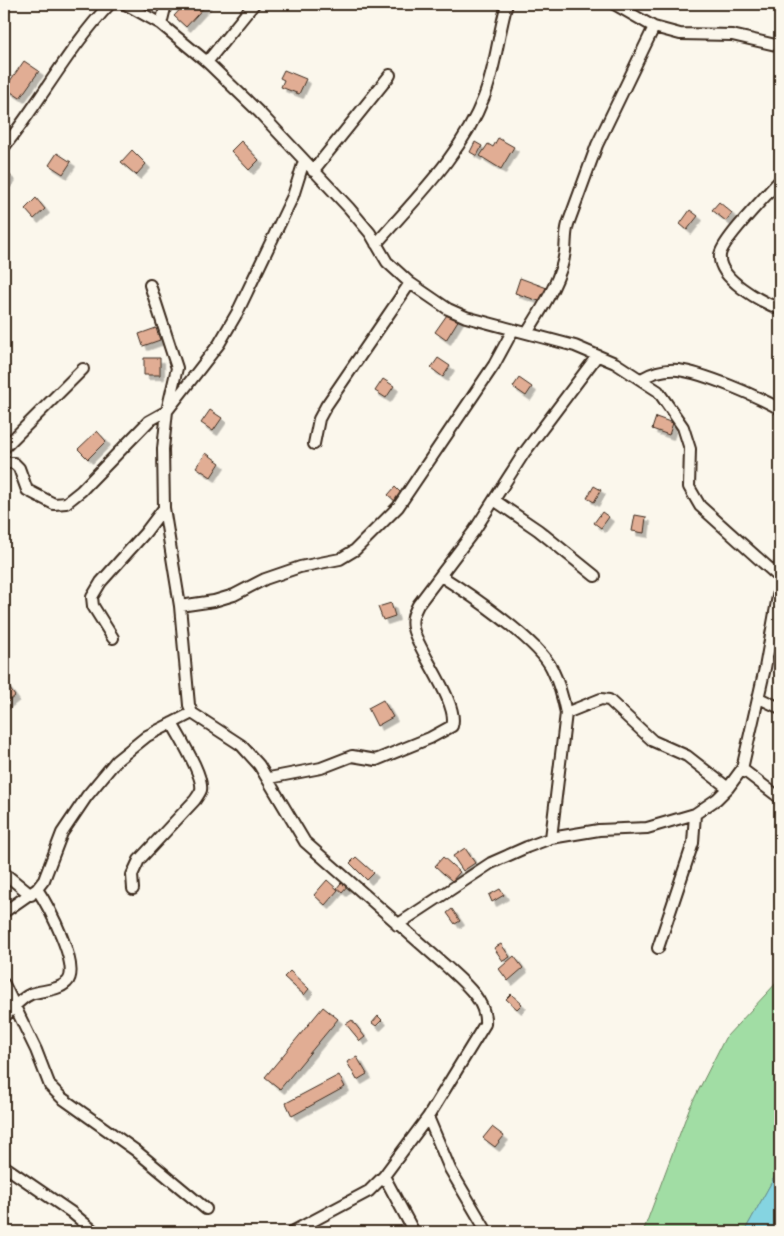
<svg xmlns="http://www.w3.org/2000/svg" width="784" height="1236" font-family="'Architects Daughter',sans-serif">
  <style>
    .green { fill: #a1dda4; stroke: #6e8461 }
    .water { fill: #85d4e1; stroke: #679093 }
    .building { fill: #e1ad94; stroke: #3b2a1e; filter: url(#shadow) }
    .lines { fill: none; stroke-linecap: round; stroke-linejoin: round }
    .street-casing { stroke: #3b2a1e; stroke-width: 14 }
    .street { stroke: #fbf7ec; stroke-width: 10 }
  </style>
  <defs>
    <filter id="shadow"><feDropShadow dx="4.5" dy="4.5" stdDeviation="0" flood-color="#0004"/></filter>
  </defs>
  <rect width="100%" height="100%" fill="#fbf7ec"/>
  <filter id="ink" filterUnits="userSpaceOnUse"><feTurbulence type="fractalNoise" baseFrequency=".02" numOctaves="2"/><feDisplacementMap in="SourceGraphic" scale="10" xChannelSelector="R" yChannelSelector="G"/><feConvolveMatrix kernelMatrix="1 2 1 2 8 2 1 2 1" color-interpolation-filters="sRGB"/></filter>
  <g filter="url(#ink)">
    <path class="green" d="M780,979v188l-36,65h-101l46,-123 36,-71z"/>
    <path class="water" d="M780,1167v65h-36z"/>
    <path class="building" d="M185,4h22l-21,23 -12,-11z
      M24,61l15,10 -19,27 -15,-10z
      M284,70l22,9 -7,15 -18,-7 3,-7 -4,-2z
      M498,138l16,9 -13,22 -21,-13 8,-12 5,3z
      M241,141l18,19 -10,10 -18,-19z
      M475,142l7,4 -5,10 -7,-4z
      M132,150l14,14 -10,11 -15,-13z
      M57,153l14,9 -8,12 -14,-9z
      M5,171l6,5 -5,7 -2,-2z
      M36,198l9,11 -11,10 -9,-10z
      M719,202l13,11 -6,8 -14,-11z
      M690,210l8,6 -11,14 -7,-6z
      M520,278l27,10 -5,14 -27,-9z
      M449,312l10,7 -13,21 -11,-8z
      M156,328l4,12 -17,6 -4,-12z
      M144,358h16v17h-16z
      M438,358l12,8 -7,11 -12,-9z
      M519,378l13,9 -6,9 -13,-9z
      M383,379l11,7 -8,12 -11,-7z
      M210,410l12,8 -9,13 -12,-8z
      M656,417l17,6 -4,12 -17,-6z
      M97,431l9,10 -18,18 -10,-10z
      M206,453l14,10 -9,14 -15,-10z
      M594,486l7,4 -7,12 -7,-4z
      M395,487l8,8 -7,7 -8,-7z
      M602,512l7,5 -8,11 -7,-5z
      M635,515l11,2 -2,16 -12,-2z
      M391,603l4,13 -12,4 -5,-13z
      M4,681l11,15 -11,9z
      M383,700l10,17 -16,9 -9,-18z
      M465,848l10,15 -12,8 -10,-15z
      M356,857l18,16 -7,7 -17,-17z
      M443,857l17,15 -8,9 -17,-15z
      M344,879l5,5 -7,8 -5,-4z
      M327,880l11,10 -13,15 -11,-10z
      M500,889l4,6 -12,7 -3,-7z
      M452,909l8,12 -5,3 -8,-11z
      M501,944l9,13 -7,4 -9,-13z
      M514,956l9,12 -15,13 -9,-12z
      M290,971l19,18 -5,6 -20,-18z
      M511,994l11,10 -5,5 -11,-10z
      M323,1007l15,12 -58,70 -15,-12z
      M378,1016l4,4 -6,6 -4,-3z
      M352,1020l13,17 -5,4 -14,-17z
      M357,1057l10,17 -10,6 -10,-18z
      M339,1075l6,12 -53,29 -6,-13z
      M492,1127l12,9 -9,11 -12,-9z"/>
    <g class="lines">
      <g class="street-casing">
        <path id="street" d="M125,4l36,20 46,38 53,51 89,95 21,25 17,29 23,21 38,26 18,8 109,29 40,17 43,28 25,36 7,22 -1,38 11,19 80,72
          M614,4l40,23 26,7 52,1 48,11
          M161,24l5,-20
          M207,62l47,-58
          M4,147c37,-46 65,-100 106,-143
          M313,171l77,-96
          M780,180c-12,14 -58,60 -60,75 -3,24 42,47 60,54
          M376,244c40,-46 86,-90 108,-147 12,-30 14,-63 23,-93
          M150,285l27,83 -10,43 -4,38 1,59 16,98 9,99 3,8 49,32 18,20 46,77 141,124c16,15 41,34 39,58l-57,93 -44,59 -15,15 -77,41
          M527,333c14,-23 35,-54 38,-82 1,-9 0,-17 3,-27l29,-79 57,-118
          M641,379c12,-7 23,-10 37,-9 26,3 79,26 102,39
          M314,444l5,-25 7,-13 84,-123
          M4,448l79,-79
          M4,463h10l5,5 8,22 27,14 12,-1 15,-12 68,-70 18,-10 52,-67 18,-31 56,-117 11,-35
          M494,500l44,30 57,46
          M441,576c27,17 98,65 111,93 7,14 11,29 14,44l-15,125
          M180,606l34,-5 20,-6 31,-16 35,-12 40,-8 15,-9 43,-43 96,-142 19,-35
          M113,638l-20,-32 -1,-9 9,-15 44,-49 19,-25
          M759,698l21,10
          M566,713l35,-14 8,1 44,41 34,15 41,32
          M742,769l38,29
          M269,778l52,-10 31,-12 24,4 54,-22 22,-12c8,-22 -35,-76 -39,-98 -2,-9 1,-15 5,-23l56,-74 50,-78 73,-97
          M4,873l27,22
          M133,889l-1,-14 7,-15 56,-60c2,-3 5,-7 6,-10 3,-15 -22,-53 -29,-67
          M4,912l33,-23 7,-9 18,-47 25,-37 29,-35 31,-25 45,-23
          M397,925l94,-62 36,-16 24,-9 48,-8 48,-2 48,-14 22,-15 11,-11 14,-19 23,-101 15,-83
          M658,948l35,-105 2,-29
          M4,984l32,66 14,36 12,12 73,52 71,59
          M4,1017c9,-8 15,-18 27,-23 11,-4 27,-3 36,-12 15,-14 -20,-78 -30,-93
          M428,1117l22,52 37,63
          M4,1166l67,46 24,20
          M384,1176l30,56"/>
      </g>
      <use href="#street" class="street"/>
    </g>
  </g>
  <rect width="784" height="1236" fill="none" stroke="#fbf7ec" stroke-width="20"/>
  <rect x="10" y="10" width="764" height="1216" fill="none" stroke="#3b2a1e" stroke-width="2" filter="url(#ink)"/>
</svg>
